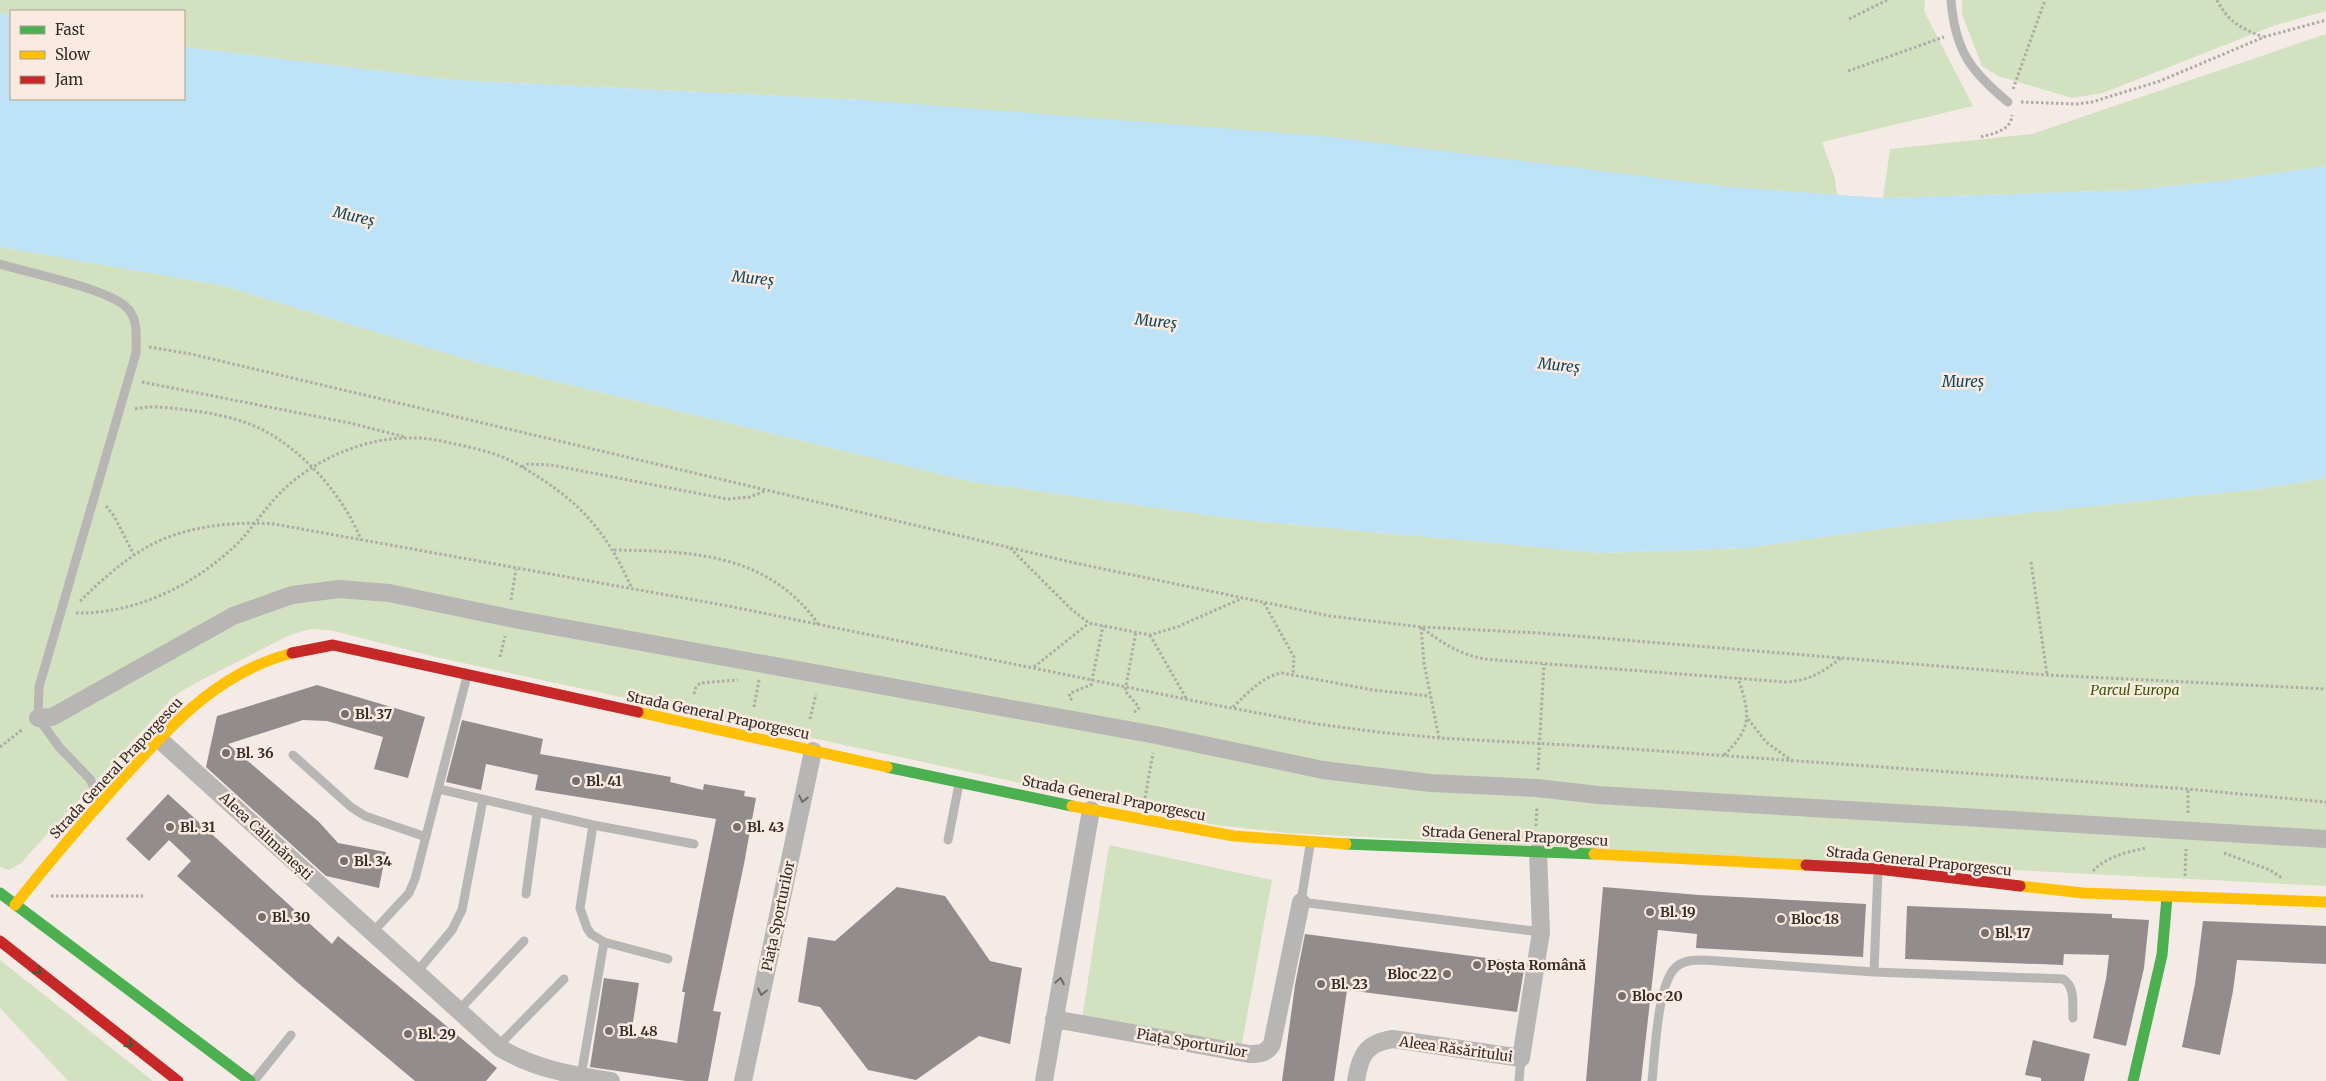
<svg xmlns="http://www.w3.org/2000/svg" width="2326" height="1081" font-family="Merriweather,serif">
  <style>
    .green { fill: #d2e1c0 }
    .water { fill: #bfe3f6 }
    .building { fill: #928c8c }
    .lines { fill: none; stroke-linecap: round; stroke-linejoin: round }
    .path { stroke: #adaaa7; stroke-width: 3; stroke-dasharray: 2.5 2.5; stroke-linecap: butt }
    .lane { stroke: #b8b6b4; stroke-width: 9 }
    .street { stroke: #b8b6b4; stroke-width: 18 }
    .fast { stroke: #4caf50; stroke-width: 11 }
    .slow { stroke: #ffc107; stroke-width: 11 }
    .jam { stroke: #c62828; stroke-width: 11 }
    .oneway { stroke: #6f6b68 }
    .oneway2 { stroke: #3c5b37 }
    .poi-dot { fill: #77706c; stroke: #faeae0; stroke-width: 2 }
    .labels { text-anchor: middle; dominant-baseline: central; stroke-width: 5; stroke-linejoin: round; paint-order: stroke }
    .park-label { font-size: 14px; font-style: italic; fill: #345a01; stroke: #faeae0 }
    .poi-label { font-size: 14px; font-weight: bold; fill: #342e2a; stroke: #faeae0; text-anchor: start }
    .street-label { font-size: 14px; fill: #342e2a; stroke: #faeae0 }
    .water-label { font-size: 15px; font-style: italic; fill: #0c465f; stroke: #faeae0 }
  </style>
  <rect width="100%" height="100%" fill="#f4ebe6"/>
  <path class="green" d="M0,0h1925l-1,11 49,95 -151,36 13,37 2,16 -106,-8 -866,-87 -410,-20 -271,-33v-36h-173v4l-11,-2z
    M1962,0h364v11l-53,15 -170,67 -31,5 -74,-22 -16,-10 -20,-52z
    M2326,34v132l-105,15 -90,9 -248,8 7,-49 142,-15z
    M0,247l220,38 255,77 498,120 270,38 358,33 145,-5 164,-23 350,-36 66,-11v408l-1039,-53 -71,-8 -776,-167 -110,-28 -20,-1 -20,6 -100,51 -17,11 -153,167 -11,6 -9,-3z
    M1109,845l163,35 -31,169 -159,-30z
    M0,960l153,121h-85l-68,-73z"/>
  <path class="water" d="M0,13l11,2v84h173v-52l271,33 410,20 459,36 407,51 152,11 248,-8 90,-9 105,-15v312l-66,11 -350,36 -164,23 -145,5 -358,-33 -270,-38 -498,-120 -255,-77 -220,-38z"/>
  <path class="building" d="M317,685l108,32 -17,61 -34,-9 9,-32 -56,-16 -24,-1 -75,24 91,78 19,21 48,9 -7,36 -53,-12 -120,-109 11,-51z
    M462,720l81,19 -3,15 131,23 -1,5 33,8 1,-6 41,7 -1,5 12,2 -12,66 -31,147 8,1 -13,69h-22l-96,-14 14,-89 35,5 -8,52 46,8 8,-51h-3l34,-173 -181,-29 3,-15 -52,-11 -5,26 -35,-8z
    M168,794l164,150 6,-8 159,132 -11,13h-71l-117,-98 -121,-107 14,-15 -22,-21 -20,21 -23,-22z
    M897,887l48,9 45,65 32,7 -12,76 -31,-8 -63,44 -48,-10 -48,-63 -22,-5 10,-65 27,4z
    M1603,887l96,8 167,9 -3,53 -167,-9 1,-14 -39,-4 -17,151h-55z
    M1907,906l205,8v4l37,2 -5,48 -18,78 -33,-8 13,-59 3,-24 -45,-1 -1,11 -158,-6z
    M2203,921l123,5v38l-89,-4 -4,31 -13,64 -38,-8 13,-63z
    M1305,934l220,29 -8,49 -170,-22 -13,91h-52l13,-96z
    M2033,1040l57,14 -6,27h-43v-3l-16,-3z"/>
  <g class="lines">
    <path class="path" d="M2217,0c11,22 24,28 46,37
      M1849,19l38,-19
      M1848,71l96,-34
      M2013,89l32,-89
      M2021,102l55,2 16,-2 68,-21 104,-44 62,-17
      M1981,137c13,-4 30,-6 31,-22
      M149,347l42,7 884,209 255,53 91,11 118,6 508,42 279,14
      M142,382l208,41 55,14
      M135,409c17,-4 36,-1 53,1 24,3 50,8 73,19 42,21 83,67 100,111
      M522,467l6,-3 23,1 176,34 23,-2 15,-6
      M106,506l8,10 20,39
      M1010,548l61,61 18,14 61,12 27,-8 66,-29
      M614,550c80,1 155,4 205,75
      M2031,562l16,113
      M511,600l5,-31
      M80,601c21,-20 43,-41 69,-55 36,-20 85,-25 125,-22l454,82 482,98 107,20 61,8 61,6 165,9 584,42 138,13
      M1264,603l30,54 -1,17
      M76,613c60,1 119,-28 162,-70 16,-17 28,-36 44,-52 32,-31 81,-53 126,-53 19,-1 38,4 56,8 19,4 37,9 53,18 59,34 88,63 115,125
      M1150,635l36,63
      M500,657l5,-21
      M1034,667l55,-44
      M694,694l1,-5 5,-6 38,-3
      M1072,700l-3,-3 1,-4 21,-8 12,-59
      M754,707l5,-27
      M1233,707c14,-13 29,-31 49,-34l91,17 57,6
      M1134,712l4,-2 1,-3 -14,-16 11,-59
      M810,719l6,-25
      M1748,719l18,23 26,19
      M1439,738l-15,-75 -3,-36c21,16 36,26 63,32l302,23c25,-2 35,-9 55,-24
      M0,747l23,-18
      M1724,755c29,-28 26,-41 14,-77
      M1538,770l6,-106
      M1145,798l8,-45
      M2188,813v-24
      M1536,826l1,-19
      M2224,853l46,17 12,8
      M2093,871c13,-14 34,-19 53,-23
      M2185,876l1,-27
      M51,896h92"/>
    <path class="lane" d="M1951,0c4,50 19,71 57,102
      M0,264c30,9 104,24 125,42 14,11 11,31 11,47l-97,334 -1,31 22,30 30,31 10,21
      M293,755l58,52 14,9 61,21
      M439,789l154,36 -13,83 7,20 4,6 13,8 64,17
      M593,825l101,19
      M948,840l11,-56
      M1310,845l-9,57 240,30
      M526,894l11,-81
      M372,933l37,-40 6,-14 52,-203
      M1874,972l4,-102
      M416,973l36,-43 10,-20 21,-110
      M458,1011l66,-70
      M498,1046l66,-67
      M581,1076l23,-134
      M254,1081l37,-46
      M1519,1081l2,-23
      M1652,1081c3,-26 5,-95 23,-113 8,-8 19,-8 29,-8l170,12 189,7c13,8 9,25 10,39"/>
    <path class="street" d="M38,718l14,-1 181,-101 59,-21 47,-6 50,4 120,25 647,117 167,35 108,13 106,5 61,7 728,44
      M160,740l340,308c35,21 72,27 111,33
      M1054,1019l195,35c11,0 17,0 23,-10l29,-142
      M743,1081l70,-330
      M1044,1081l47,-271
      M1356,1081c4,-26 10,-38 37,-42l128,19 20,-126 -3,-81"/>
    <path class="fast" d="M887,767l185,39
      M1346,844l248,10
      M0,893l250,188
      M2133,1081l29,-126 5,-58"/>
    <path class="slow" d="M638,712l249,55
      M1072,806l162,30 112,8
      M1594,854l212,11
      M2020,886l63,7 243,9
      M15,905c34,-43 69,-84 106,-125 51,-55 95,-107 171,-127"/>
    <path class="jam" d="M292,653l41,-8 305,67
      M1806,865l72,4 142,17
      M0,941l178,140"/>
  </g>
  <defs><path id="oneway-chevron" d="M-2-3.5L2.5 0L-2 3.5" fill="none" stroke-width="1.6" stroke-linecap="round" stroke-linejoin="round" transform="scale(1.25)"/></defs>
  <g class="oneway">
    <use href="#oneway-chevron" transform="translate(803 799) rotate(102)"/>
    <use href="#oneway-chevron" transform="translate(1060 981) rotate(-80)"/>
    <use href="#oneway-chevron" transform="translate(762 992) rotate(102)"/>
  </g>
  <g class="oneway2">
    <use href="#oneway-chevron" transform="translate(38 971) rotate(39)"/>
    <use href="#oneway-chevron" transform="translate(129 1044) rotate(37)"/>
  </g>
  <g class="poi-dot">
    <circle cx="345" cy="714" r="5"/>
    <circle cx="226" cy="753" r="5"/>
    <circle cx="576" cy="781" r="5"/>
    <circle cx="170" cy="827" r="5"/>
    <circle cx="737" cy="827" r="5"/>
    <circle cx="344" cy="861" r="5"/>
    <circle cx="1650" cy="912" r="5"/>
    <circle cx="262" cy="917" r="5"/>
    <circle cx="1781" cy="919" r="5"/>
    <circle cx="1985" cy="933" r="5"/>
    <circle cx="1477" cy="965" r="5"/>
    <circle cx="1447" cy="974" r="5"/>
    <circle cx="1321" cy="984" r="5"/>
    <circle cx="1622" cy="996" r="5"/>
    <circle cx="609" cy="1031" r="5"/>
    <circle cx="408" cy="1034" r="5"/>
  </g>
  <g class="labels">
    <g class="park-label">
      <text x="2135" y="690">Parcul Europa</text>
    </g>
    <g class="poi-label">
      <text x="355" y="714">Bl. 37</text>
      <text x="236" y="753">Bl. 36</text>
      <text x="586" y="781">Bl. 41</text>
      <text x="180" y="827">Bl. 31</text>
      <text x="747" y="827">Bl. 43</text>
      <text x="354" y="861">Bl. 34</text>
      <text x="1660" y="912">Bl. 19</text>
      <text x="272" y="917">Bl. 30</text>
      <text x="1791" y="919">Bloc 18</text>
      <text x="1995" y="933">Bl. 17</text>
      <text x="1487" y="965">Poșta Română</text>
      <text x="1437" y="974" text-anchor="end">Bloc 22</text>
      <text x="1331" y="984">Bl. 23</text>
      <text x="1632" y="996">Bloc 20</text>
      <text x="619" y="1031">Bl. 48</text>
      <text x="418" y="1034">Bl. 29</text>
    </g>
    <g class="street-label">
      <text transform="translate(718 715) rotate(12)">Strada General Praporgescu</text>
      <text transform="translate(116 768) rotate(-47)">Strada General Praporgescu</text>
      <text transform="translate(1114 798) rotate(11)">Strada General Praporgescu</text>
      <text transform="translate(266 836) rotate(43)">Aleea Călimănești</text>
      <text transform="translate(1515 836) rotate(3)">Strada General Praporgescu</text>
      <text transform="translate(1919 861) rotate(6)">Strada General Praporgescu</text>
      <text transform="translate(778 916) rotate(-78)">Piața Sporturilor</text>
      <text transform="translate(1192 1043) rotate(10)">Piața Sporturilor</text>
      <text transform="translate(1456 1049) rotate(8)">Aleea Răsăritului</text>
    </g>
    <g class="water-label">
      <text transform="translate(354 216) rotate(13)">Mureș</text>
      <text transform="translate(753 278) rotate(6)">Mureș</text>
      <text transform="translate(1156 321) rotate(6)">Mureș</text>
      <text transform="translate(1559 365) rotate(6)">Mureș</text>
      <text x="1963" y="381">Mureș</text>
    </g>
  </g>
  <rect x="10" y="10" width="175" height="90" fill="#faeae0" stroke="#ab9f97"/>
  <rect x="20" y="26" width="25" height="8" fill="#4caf50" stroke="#ab9f97"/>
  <text x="55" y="35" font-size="15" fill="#342e2a">Fast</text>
  <rect x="20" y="51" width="25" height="8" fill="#ffc107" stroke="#ab9f97"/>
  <text x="55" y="60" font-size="15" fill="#342e2a">Slow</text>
  <rect x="20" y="76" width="25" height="8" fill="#c62828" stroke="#ab9f97"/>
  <text x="55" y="85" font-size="15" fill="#342e2a">Jam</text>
</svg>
